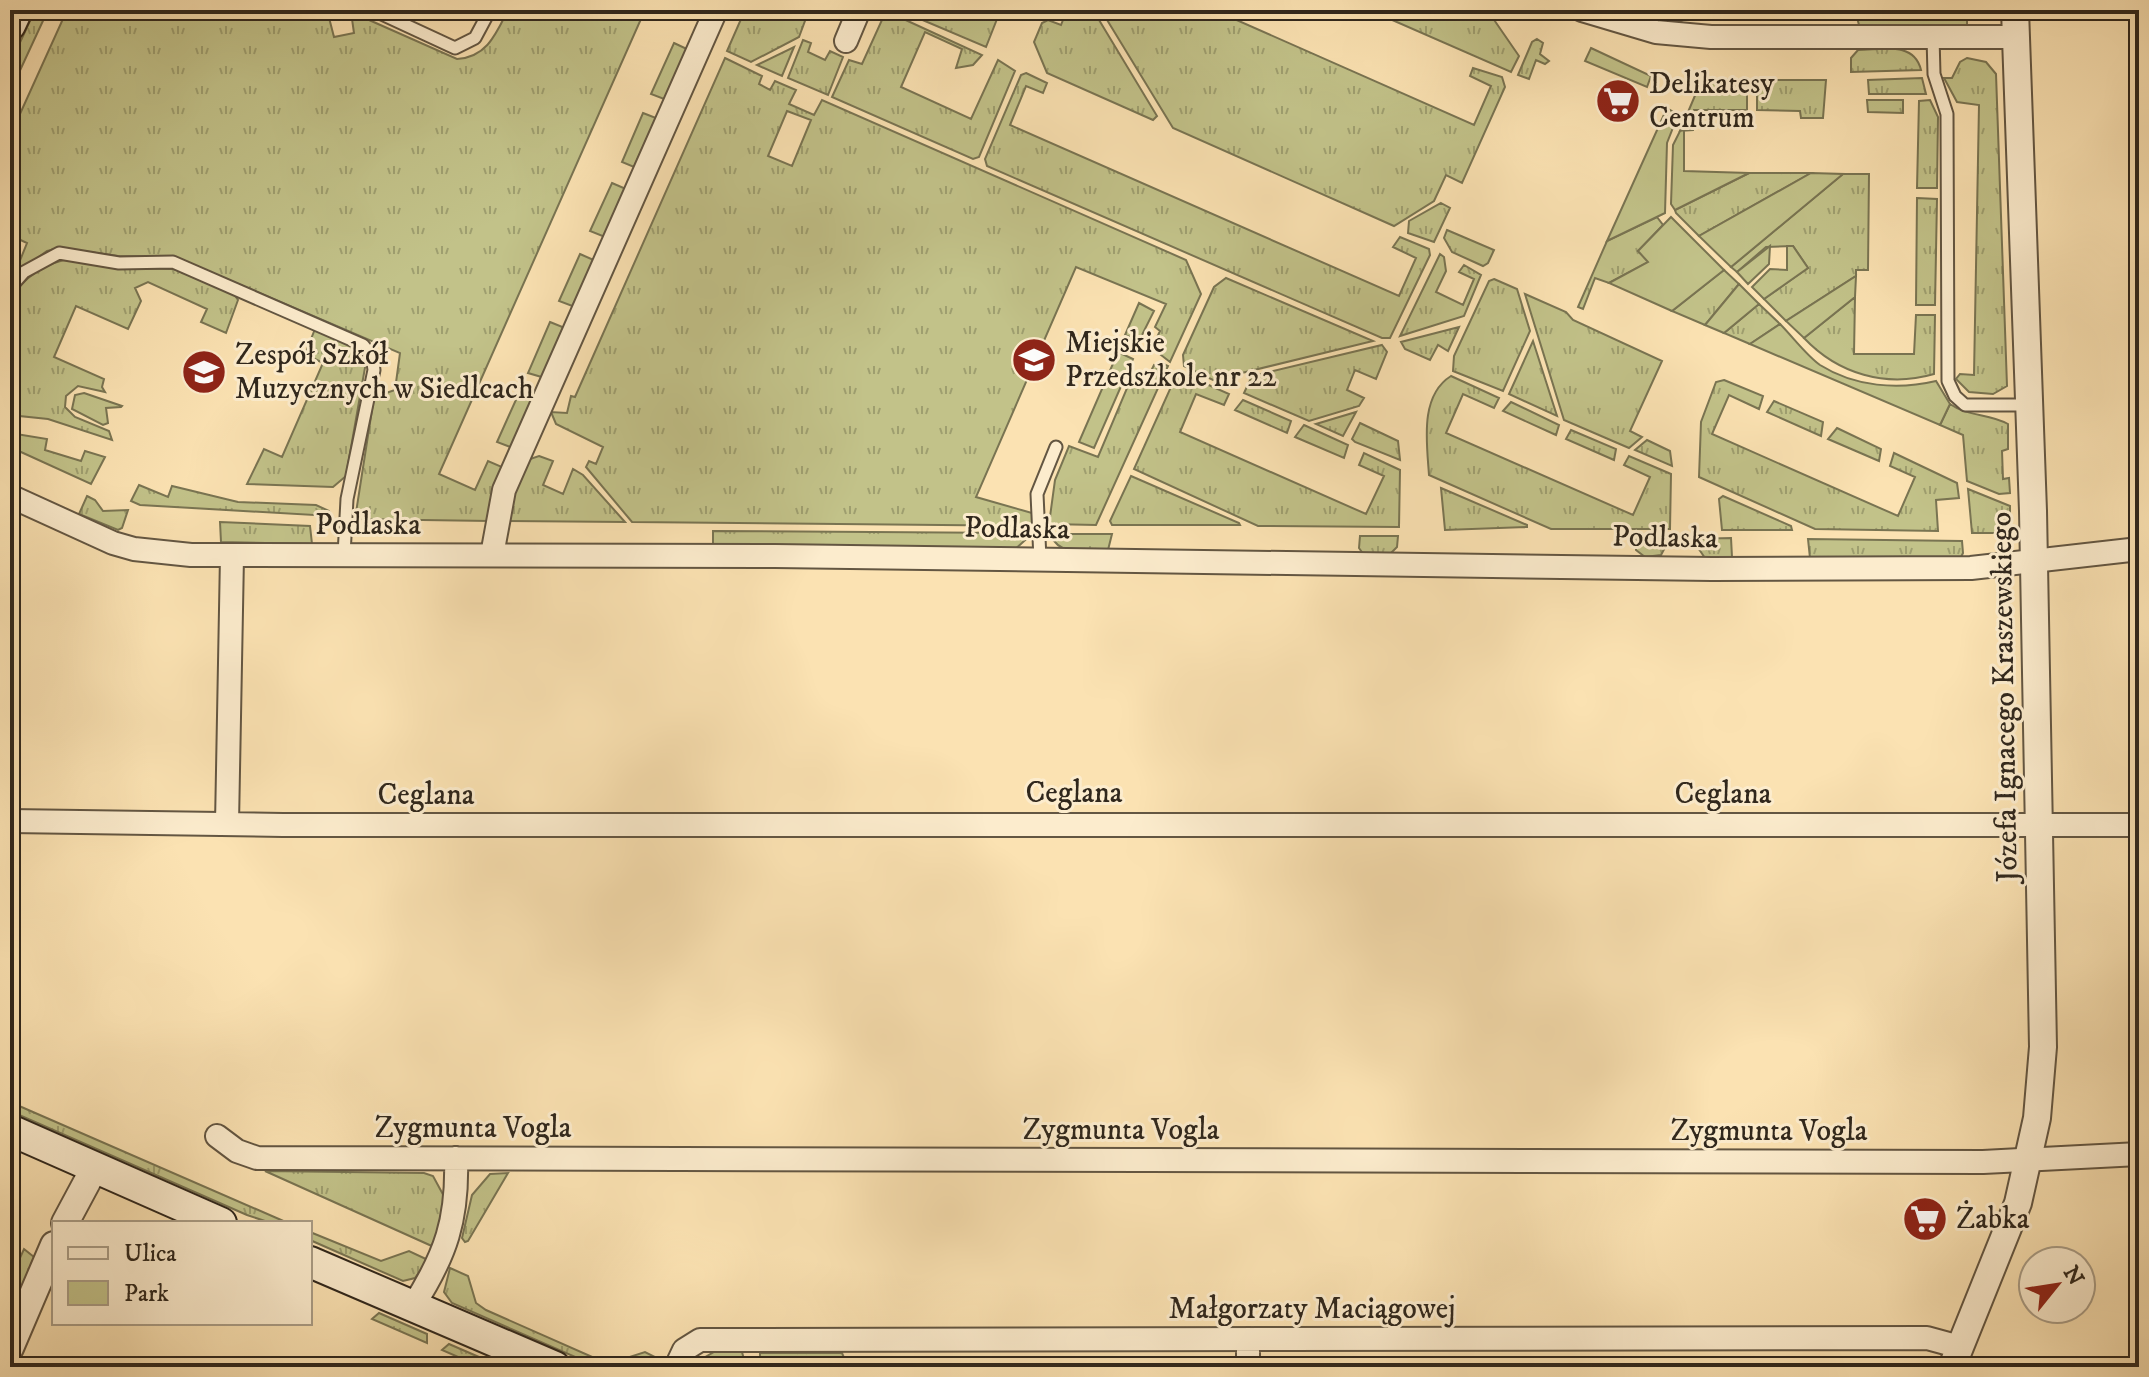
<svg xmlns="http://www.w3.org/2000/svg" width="2149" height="1377" font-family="'IM FELL DW Pica',serif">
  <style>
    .grass { fill: url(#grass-tufts); stroke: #797452; stroke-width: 2; fill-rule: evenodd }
    .green { fill: #c2c289; stroke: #797452; stroke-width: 2 }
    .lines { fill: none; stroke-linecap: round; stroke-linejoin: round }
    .service-casing { stroke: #635642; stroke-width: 15 }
    .minor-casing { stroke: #635642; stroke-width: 26 }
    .tertiary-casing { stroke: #635642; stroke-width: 30 }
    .secondary-casing { stroke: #30271c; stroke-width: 34 }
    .service { stroke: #fceccd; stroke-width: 11 }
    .minor { stroke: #fceccd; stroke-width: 22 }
    .tertiary { stroke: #fceccd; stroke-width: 26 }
    .secondary { stroke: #fceccd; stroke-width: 30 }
    .labels { text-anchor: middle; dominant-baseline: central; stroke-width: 6; stroke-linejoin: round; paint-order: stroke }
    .poi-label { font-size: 30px; fill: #30271c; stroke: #fceccd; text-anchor: start }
    .street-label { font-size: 30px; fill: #30271c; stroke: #fceccd }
  </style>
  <defs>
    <pattern id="grass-tufts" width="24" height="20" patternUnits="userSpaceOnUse" patternTransform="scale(2)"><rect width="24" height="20" fill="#c2c289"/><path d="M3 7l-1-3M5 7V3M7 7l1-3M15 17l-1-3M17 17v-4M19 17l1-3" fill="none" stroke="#9e9e6f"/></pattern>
  </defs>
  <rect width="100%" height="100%" fill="#fbe2b2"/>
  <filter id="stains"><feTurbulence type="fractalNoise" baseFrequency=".0025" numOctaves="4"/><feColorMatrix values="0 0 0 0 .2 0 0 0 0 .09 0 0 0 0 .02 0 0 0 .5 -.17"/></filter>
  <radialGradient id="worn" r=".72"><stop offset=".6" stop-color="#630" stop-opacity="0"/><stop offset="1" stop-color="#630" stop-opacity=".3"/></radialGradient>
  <path class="grass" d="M35,10h13l-38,82v-28z
    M67,10h260l7,27 20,-4 -3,-21 106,47c30,-2 39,-25 51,-49h137l-206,464 36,16 13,-29 14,6 -12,54 -135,-2 19,-122 21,-7 5,-37 -225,-96 -57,-1 -57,-8 -14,3 -37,27v-19l9,4 8,-20 -17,-8v-99z
    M745,10h64l-10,27 -48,25 -24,-11z
    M899,10h86l-1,3 13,6 -11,28z
    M1067,10h26l64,106 -4,4 -106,-47 -13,-31 8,-19 6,-3 13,5z
    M1101,10h113l260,115 17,-39 -21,-10 3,-8 29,9 3,10 -43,96 -16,-8 -12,26 -40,25 -221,-98z
    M1381,10h100l9,4 29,42 -8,16 -128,-56z
    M1627,10h58l-2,10 -4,2 -53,-9z
    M1855,10h112v16l-108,-1z
    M886,11l96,44 -9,10 -17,3 6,-19 -37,-17 -24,55 70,32 27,-59 17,11 -36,86 -6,2 -141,-62 17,-37 13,4z
    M1537,39l6,4 -3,11 9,7 -4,3 -9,-4 -7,19 -11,-4 14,-33z
    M803,40l8,3 -3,9 17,8 5,-9 13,6 -15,38 -40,-17z
    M794,47l-12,29 -25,-11z
    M1858,50c24,0 56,-9 63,20l-70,2v-14z
    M725,58l37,18 -3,8 11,6 5,-9 21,9 -7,14 25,11 8,-15 364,160 15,34 -31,68 -18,-14 8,-17 -5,-4 11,-23 -90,-37 -100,230 56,16 1,13 -401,-4 -46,-55 3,-6 7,3 7,-17 -47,-23 -5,-12 16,1 4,-17 4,1zM787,111l24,9 -19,46 -24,-10z
    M1967,58l19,4 10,12 11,312 -14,8 -24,-2 -13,-13 4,-5 14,1 5,-270 -22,-3 -13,-24h8l8,-16z
    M1026,73l21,10 -4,10 -17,-7 -16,39 389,171 17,-38 -23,-11 7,-10 29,12 1,6 -40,83h-8l-395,-172 -2,-7 36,-84z
    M1922,78l4,16h-57l-1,-14z
    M1702,79l45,1v30h-53l-1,20 -13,1z
    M1757,80h69l-3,38h-22l-1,-7 -43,-1z
    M1867,100h36v13l-35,-1z
    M1930,100l8,17 -1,71h-20l2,-87z
    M1749,173h62l-112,63 -23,-23 -1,-3z
    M1843,174h26l-1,96h-12v6l-70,45 -22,-22 44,-31 -15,-22 -27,1 -29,25 -6,-5z
    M1917,198l20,1 -2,106h-19z
    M1441,203l9,5 -16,34 -26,-9 1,-12z
    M1657,217l6,8 -25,26 11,11 -40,21 -14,-5 -12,31 -5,-2 29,-66z
    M1447,230l47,20 -6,13 -5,3 -31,-14 -8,-14z
    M1440,254l4,3 2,14 -10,21 27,13 11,-26 -15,-7 5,-7 17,10 -17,41 -64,20z
    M72,259l47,9 55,1 60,25 4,6 -12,33 -25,-11 6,-13 -59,-27 -13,6 6,13 -13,28 -52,-23 -22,51 50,22 -2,8 3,5 -27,-6 -12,10 -1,11 10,10 34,14 3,9 -64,-21 -38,-4v-115c12,-22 38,-39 62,-41z
    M1724,270l15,14 -34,41 -33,-14z
    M1226,278l147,63 -160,39 -29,-14 -1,-11 31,-68z
    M1494,279l23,10 13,42 -27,60 -50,-20 1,-15 35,-75z
    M1525,294l41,18 7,8 89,41 -32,70 12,6 -13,11 -65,-28z
    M1855,297l-1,57h60l2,-39h19l-1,59c-48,14 -96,0 -130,-36z
    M1759,304l21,20 -30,20 -26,-11z
    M1459,327l-11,24 -10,-6 -8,15 -25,-11 -4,-7z
    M315,329l44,20 7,13 -20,114 -13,11 -86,-3 17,-35 18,8 41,-94 -18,-9z
    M1533,341l24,75 -48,-22z
    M1382,345l5,7 -11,27 -21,-9 -8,20 17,8 -5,8 -50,15 -65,-28 8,-17z
    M1161,363l7,3 -72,159 -47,-1 6,-44 14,-34 29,11 32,-76 13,6 11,-22 5,2z
    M1186,375l43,19 -5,11 -28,-11 -16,38 186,82 18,-38 -25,-11 5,-12 36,17 -1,57 -141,-1 -124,-57 41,-91z
    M1451,376l48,22 -5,10 -31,-14 -17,39 187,82 17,-38 -26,-12 5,-9 42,18 -1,55h-119l-122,-54c-2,-31 -10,-79 22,-99z
    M1724,380l39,16 -4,13 -30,-14 -17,39 186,82 17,-39 -25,-11 4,-13 63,30 2,15 -23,2 2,31 -123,-2 -116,-52 2,-55 15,-40z
    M1243,400l48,21 -4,12 -52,-23z
    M1774,401l49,21 -2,14 -54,-24z
    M1511,402l48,23 -3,10 -53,-24z
    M1950,404c18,13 39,9 58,20v25l-6,2 1,28 6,-1 1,15 -11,1 -32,-13 -4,-46 -23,-10z
    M1356,412l-13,24 -27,-12z
    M1360,423l38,18 2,19 -45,-18 -3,-3z
    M1304,425l44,20 -4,13 -49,-21z
    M1837,428l44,21 -2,12 -51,-22z
    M1571,430l45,19 -2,11 -48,-21z
    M10,433l37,6 -2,11 36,11 4,-10 20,6 -14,27 -81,-37z
    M1647,440l23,11 2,15 -37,-16z
    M539,456l14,5 -10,24 20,9 10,-25 10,6 42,47 -120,-1 19,-60z
    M1131,476l108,47 1,2h-128l-2,-4z
    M139,485l29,12 4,-11 66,16 78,3 13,6 2,5 -191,-11 -9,-4z
    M1441,488l86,37v2l-82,3z
    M1968,489l42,17v27h-38z
    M87,496l8,4 8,11 25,-1 -6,18 -4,2 -39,-16z
    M1723,496l68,30 1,4h-70l-3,-31z
    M220,522l90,4 2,18 -91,-2z
    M713,531l320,2 -20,18 -300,-3z
    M1050,534h62l-4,16c-21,1 -48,8 -58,-16z
    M1360,536h38l-1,11 -7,7 -26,1 -5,-7z
    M1670,538l-9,17 -16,2 -9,-7v-11z
    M1731,538l1,19 -27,1 -13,-19z
    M1808,539l154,2 1,12 -2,4 -151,1z
    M10,1102l278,121h-17l-24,-8 -237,-104z
    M265,1171l159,2 9,3 13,24 -12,47z
    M508,1173l-40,68 -3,1 -3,-4 10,-43 18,-21z
    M310,1232l71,29 28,-10 19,9 -13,18 -12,3 -93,-41z
    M24,1249l10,8 -14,35 -9,-4 -1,-8z
    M450,1268l18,8 8,27 10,7 113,50 12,3 34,-11 16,8 -1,6 -62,1 -146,-64 -8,-11z
    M379,1313l48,21v9l-55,-24z
    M449,1344l53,23h-21l-39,-17z
    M714,1352h28l4,15h-43l-8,-4z
    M760,1353h82l3,7h-42l-3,7h-18v-9l-22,-1z"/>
  <path class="green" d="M674,43l15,7 -21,48 -4,1 -13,-5z
    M1591,48l60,28 -4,11 -62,-26z
    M1667,108l11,7 -11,28 -2,70 -58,28z
    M643,113l13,5 -22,49 -12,-5z
    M1684,130v41l65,2 -74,37 -4,-6 2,-59 7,-14z
    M1811,173l32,1 -112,93 -32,-31z
    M612,183l14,6 -21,48 -15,-6z
    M1671,217l53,53 -52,41 -63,-28 39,-21 -10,-11z
    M1770,246l-1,18 -21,20 -11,-12z
    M1787,246h6l15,22 -44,31 -12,-12 18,-18 17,1z
    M580,254l16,7 -21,46 -16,-6z
    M1856,276l-1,21 -51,41 -18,-17z
    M1739,284l20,20 -35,29 -19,-8z
    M1139,303l15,8 -15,30 -14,-6z
    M550,322l15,6 -20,50 -17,-5z
    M1780,324c13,13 26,31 40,41 35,22 78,25 116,16l14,23 -10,21 -190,-81z
    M1118,352l15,7 -39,89 -15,-6z
    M84,393l38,13 -1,1 -15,1 2,15 -5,2 -31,-16 3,-14z
    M519,393l15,6 -21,49 -16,-6z"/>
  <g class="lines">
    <g class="service-casing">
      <path id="service" d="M373,10l82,38 20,-10 15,-28
        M1933,37l1,37 13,40 1,267 7,15 10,9h64
        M10,288l14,-16 35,-19 60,10 54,-1 190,83 9,11 2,14 -27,129 -3,56
        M1040,559l-3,-65 19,-47"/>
    </g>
    <g class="minor-casing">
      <path id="minor" d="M1582,10l74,22 55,5h305
        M846,41l13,-31
        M10,496l103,47 21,6 57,6 584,1 937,13 259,-1 168,-19
        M492,555l12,-65 212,-480
        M10,821l273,4h1856
        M227,824l5,-268
        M217,1136l20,15 20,7 1726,4 156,-8
        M413,1306c33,-51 45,-87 43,-148
        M676,1367l8,-17 16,-10 1227,-2 33,9
        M1248,1367v-28"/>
    </g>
    <g class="tertiary-casing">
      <path id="tertiary" d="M65,1223l30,-56
        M10,1348l44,-103
        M1952,1367l66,-164 19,-85 6,-71 -10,-536 -18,-501"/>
    </g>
    <g class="secondary-casing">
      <path id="secondary" d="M10,25l7,-15
        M10,1130l211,93
        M310,1262l245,105"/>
    </g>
    <use href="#service" class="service"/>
    <use href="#minor" class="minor"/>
    <use href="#tertiary" class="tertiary"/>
    <use href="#secondary" class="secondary"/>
  </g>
  <defs>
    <g id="supermarket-disc" transform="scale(2.3)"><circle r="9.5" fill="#8f2418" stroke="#fceccd"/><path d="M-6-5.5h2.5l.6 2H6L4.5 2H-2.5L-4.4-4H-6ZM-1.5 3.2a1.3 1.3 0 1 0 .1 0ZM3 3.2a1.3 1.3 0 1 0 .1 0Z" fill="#fff"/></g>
    <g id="school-disc" transform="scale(2.3)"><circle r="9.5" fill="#8f2418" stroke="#fceccd"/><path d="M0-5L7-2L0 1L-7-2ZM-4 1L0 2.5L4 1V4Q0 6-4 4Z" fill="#fff"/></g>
  </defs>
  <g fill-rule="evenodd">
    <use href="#supermarket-disc" x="1618" y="101"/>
    <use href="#school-disc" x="1034" y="360"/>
    <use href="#school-disc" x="204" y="372"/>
    <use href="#supermarket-disc" x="1925" y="1219"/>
  </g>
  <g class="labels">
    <g class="poi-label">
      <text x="1649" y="84">Delikatesy<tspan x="1649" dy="34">Centrum</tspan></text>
      <text x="1065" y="343">Miejskie<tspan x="1065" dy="34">Przedszkole nr 22</tspan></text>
      <text x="235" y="355">Zespół Szkół<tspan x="235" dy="34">Muzycznych w Siedlcach</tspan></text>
      <text x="1956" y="1219">Żabka</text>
    </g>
    <g class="street-label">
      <text x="368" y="525">Podlaska</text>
      <text transform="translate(1017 529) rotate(1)">Podlaska</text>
      <text transform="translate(1665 538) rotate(1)">Podlaska</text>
      <text transform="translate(2005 697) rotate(-91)">Józefa Ignacego Kraszewskiego</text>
      <text x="1074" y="793">Ceglana</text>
      <text x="1723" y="794">Ceglana</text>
      <text x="426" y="795">Ceglana</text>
      <text x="473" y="1128">Zygmunta Vogla</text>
      <text x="1121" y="1130">Zygmunta Vogla</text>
      <text x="1769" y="1131">Zygmunta Vogla</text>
      <text x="1312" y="1309">Małgorzaty Maciągowej</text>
    </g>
  </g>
  <rect width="2149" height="1377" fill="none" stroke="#fbe2b2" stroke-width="40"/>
  <rect x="12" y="12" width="2125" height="1353" fill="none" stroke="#30271c" stroke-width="4"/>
  <rect x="20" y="20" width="2109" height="1337" fill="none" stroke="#30271c" stroke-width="2"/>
  <rect x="52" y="1221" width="260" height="104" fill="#fceccd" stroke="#aa9d86" stroke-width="2"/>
  <rect x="68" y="1247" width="40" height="12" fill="#fceccd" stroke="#aa9d86" stroke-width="2"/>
  <text x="124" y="1261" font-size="24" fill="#30271c">Ulica</text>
  <rect x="68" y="1281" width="40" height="24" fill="#c2c289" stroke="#aa9d86" stroke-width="2"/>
  <text x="124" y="1301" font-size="24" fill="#30271c">Park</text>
  <g transform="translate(2057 1285) rotate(60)"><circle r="38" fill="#fceccd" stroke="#aa9d86" stroke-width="2"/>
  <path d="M0-6L14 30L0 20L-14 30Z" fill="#8f2418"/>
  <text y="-12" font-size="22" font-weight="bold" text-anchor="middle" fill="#30271c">N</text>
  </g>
  <rect width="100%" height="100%" filter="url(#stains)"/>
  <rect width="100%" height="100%" fill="url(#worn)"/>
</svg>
